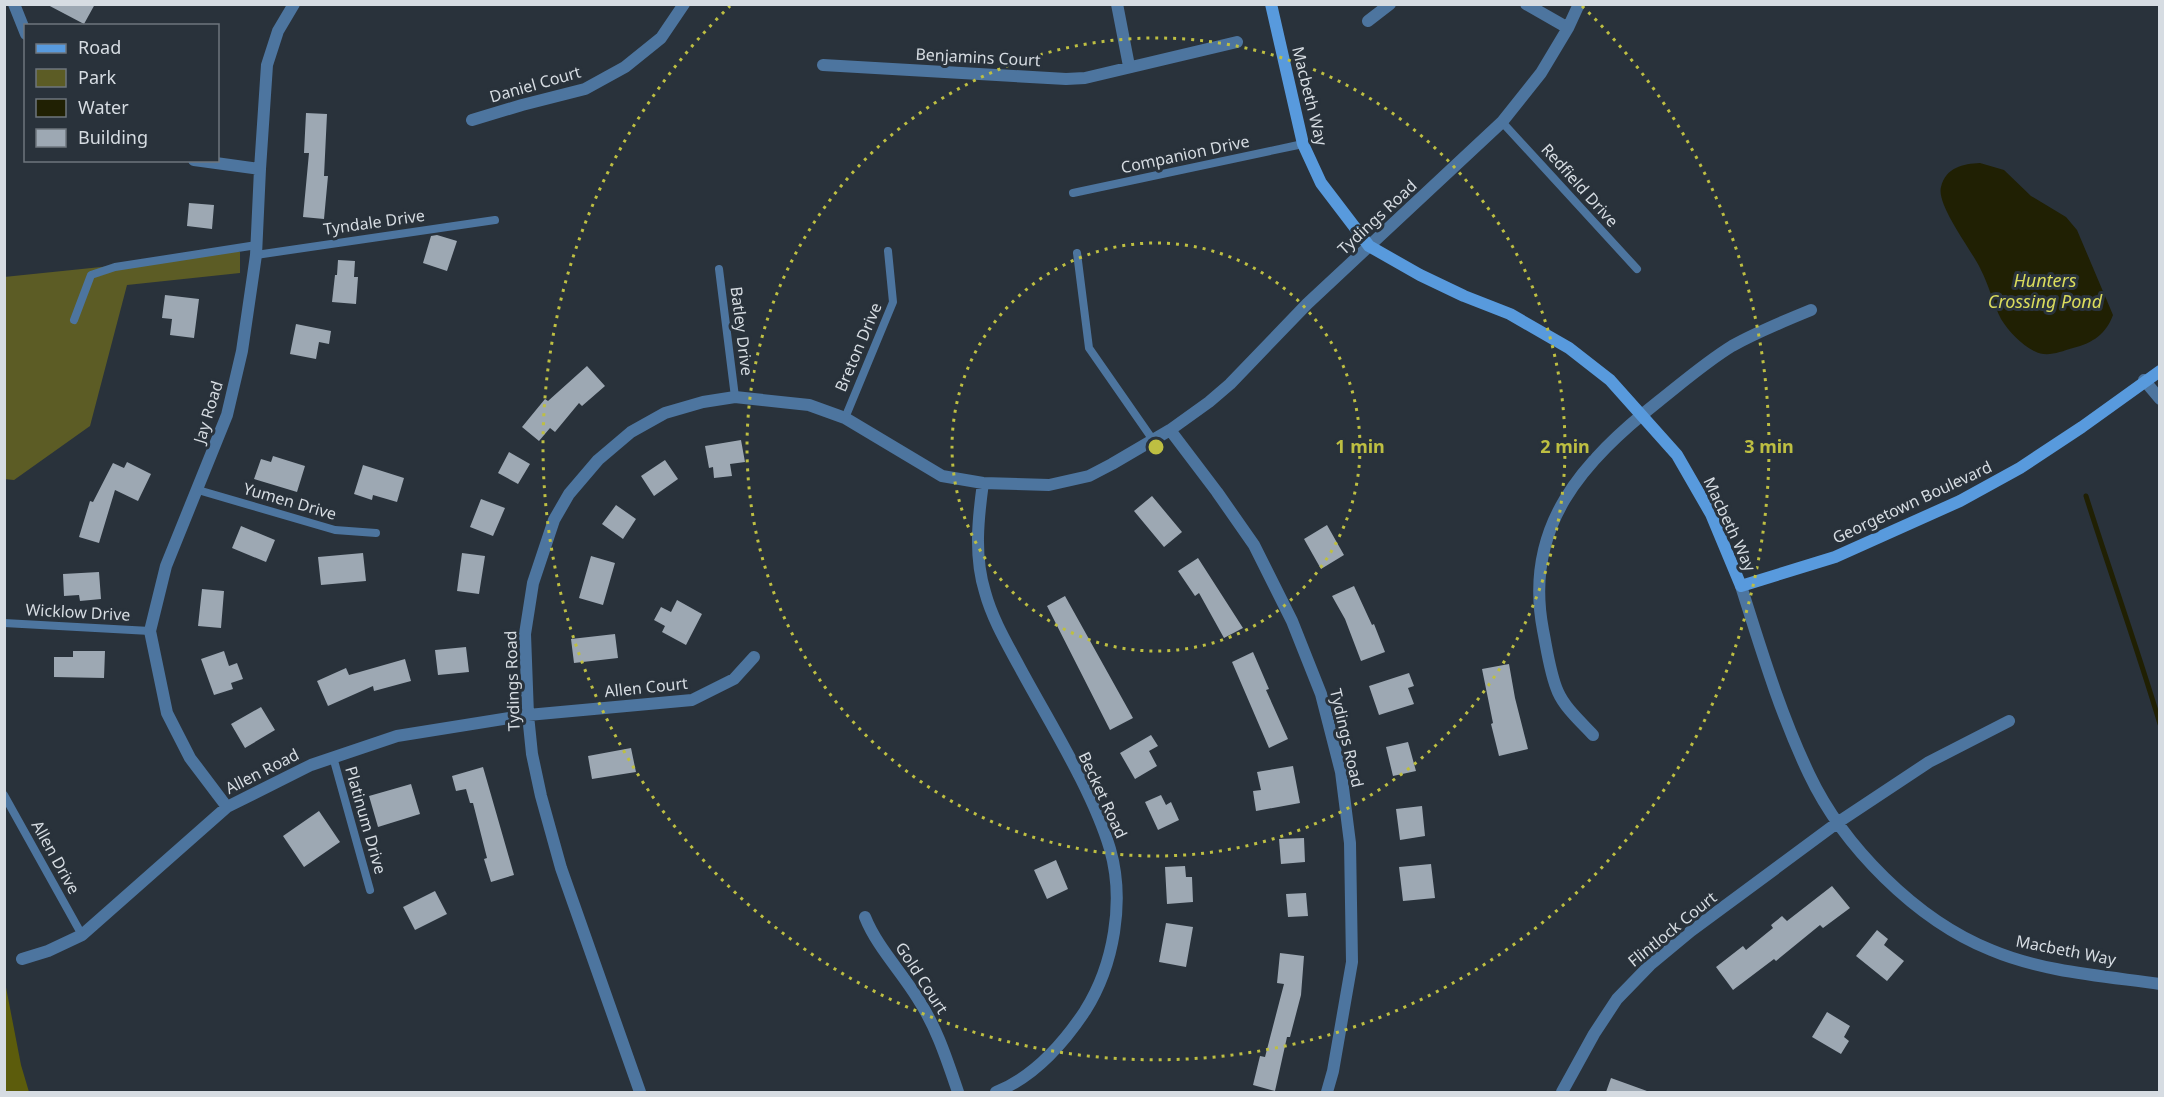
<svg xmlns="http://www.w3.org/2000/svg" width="2164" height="1097" font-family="'Noto Sans',sans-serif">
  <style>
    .green { fill: #5c5c25 }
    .forest { fill: #5c5c0c }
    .water { fill: #202003 }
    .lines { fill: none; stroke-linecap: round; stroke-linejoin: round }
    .stream { stroke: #202003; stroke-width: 5 }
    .building { fill: #9da8b3 }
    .lane { stroke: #4d759f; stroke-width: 8 }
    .street { stroke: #4d759f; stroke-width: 12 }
    .secondary { stroke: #589add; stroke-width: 12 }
    .ring { fill: none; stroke: #bebf42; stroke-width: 3; stroke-dasharray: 3 6 }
    .labels { text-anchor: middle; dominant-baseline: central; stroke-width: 6; stroke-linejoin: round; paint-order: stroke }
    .street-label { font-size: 16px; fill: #d6dce2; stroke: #29323b }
    .water-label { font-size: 18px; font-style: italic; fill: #dadb5c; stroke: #29323b }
    .centre { fill: #bebf42; stroke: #29323b; stroke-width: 3 }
    .ring-label { font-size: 18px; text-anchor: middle; font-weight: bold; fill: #bebf42; stroke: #29323b; stroke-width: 6; stroke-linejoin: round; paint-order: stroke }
  </style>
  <rect width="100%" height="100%" fill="#29323b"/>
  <path class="green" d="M215,250l25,2v21l-113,12 -37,141 -76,54 -10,-1v-202l136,-14z"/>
  <path class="forest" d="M4,977l17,88 8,27h-24z"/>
  <path class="water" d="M1980,163l24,7 27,26 35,21 11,13 36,85c-7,19 -20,28 -40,33 -14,4 -26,10 -39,3 -13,-7 -25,-19 -33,-32 -8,-16 -12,-34 -21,-51 -8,-17 -44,-63 -39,-81 5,-20 22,-23 39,-24z"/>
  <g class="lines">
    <path class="stream" d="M2086,496c24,76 51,151 74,228"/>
  </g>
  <path class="building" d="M46,4h49l-11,20z
    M306,113l21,1 -3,62h4l-4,43 -21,-2 6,-64h-5z
    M189,203l25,2 -2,24 -25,-3z
    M437,235l20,6 -10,30 -24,-8 8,-27z
    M338,260l17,1 -1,16h4l-2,27 -24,-2 3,-27h2z
    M165,295l34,4 -5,39 -24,-3 2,-16 -10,-1z
    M296,324l35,7 -2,13 -10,-2 -3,17 -26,-5z
    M587,366l18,20 -23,20 -3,-3 -24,29 -5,-4 -11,13 -17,-14 23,-28 3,2z
    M741,440l4,22 -15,2 2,12 -18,2 -1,-11 -4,1 -4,-22z
    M509,452l21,12 -12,20 -20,-11z
    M273,456l32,10 -8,26 -43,-13 7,-20 10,3z
    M665,460l13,19 -24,17 -13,-20z
    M127,462l24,12 -13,27 -23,-11 -16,53 -20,-6 11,-36 3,1 20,-39 11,5z
    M363,465l41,13 -7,24 -24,-7 -1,5 -18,-6z
    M1152,496l30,36 -18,15 -30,-36z
    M481,499l24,9 -12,28 -23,-9z
    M616,505l20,14 -13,20 -21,-15z
    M1327,525l17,30 -23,14 -17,-30z
    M241,526l34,14 -9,22 -34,-14z
    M363,553l3,28 -45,4 -3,-28z
    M462,553l23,3 -6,38 -22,-3z
    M591,556l24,7 -12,42 -24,-7z
    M1198,558l45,70 -19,10 -25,-45 -4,3 -17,-25z
    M99,572l2,27 -21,2 -1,-6 -15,1 -1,-22z
    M1354,586l18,39 2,-1 11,28 -24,9 -16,-42 -13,-23z
    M202,589l22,2 -3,37 -23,-2z
    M1065,596l68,122 -23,12 -63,-124z
    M677,600l25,14 -16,31 -24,-13 3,-6 -11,-6 7,-13 10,5z
    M615,634l3,24 -44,5 -3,-24z
    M466,647l3,25 -31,3 -3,-25z
    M73,651h32l-1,27 -50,-1v-20h19z
    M224,651l5,15 8,-3 6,16 -12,4 2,6 -19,6 -13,-36z
    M1253,652l16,37 -3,1 22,49 -19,9 -37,-86z
    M405,659l6,22 -37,10 -1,-5 -45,20 -11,-25 29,-13 3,7z
    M1509,664l6,34 13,51 -29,7 -8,-32 2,-1 -11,-54z
    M1409,673l5,13 -6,2 6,16 -35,11 -10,-29z
    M261,707l14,23 -30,18 -14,-24z
    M1151,735l7,11 -9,5 8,15 -22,13 -15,-26z
    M1408,742l8,29 -23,5 -7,-29z
    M631,748l5,24 -44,7 -4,-23z
    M1293,766l7,37 -44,8 -3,-20 8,-1 -4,-18z
    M483,767l31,108 -23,7 -7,-23 3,-1 -14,-55h-3l-4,-14 -10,2 -4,-15z
    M411,784l9,30 -42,13 -9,-31z
    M1161,795l5,10 5,-3 8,18 -21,10 -13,-28z
    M1422,806l3,30 -25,4 -4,-31z
    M319,811l21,31 -36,25 -21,-31z
    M1304,838l1,24 -24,2 -2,-25z
    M1056,860l12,29 -21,10 -13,-29z
    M1431,864l4,34 -32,3 -4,-34z
    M1185,866l1,11h6l1,25 -26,2 -2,-37z
    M1832,886l18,22 -27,20 -3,-3 -44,36 -2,-2 -41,31 -17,-23 27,-21 3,4 27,-22 -2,-3 11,-9 5,5z
    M435,891l12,23 -32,16 -12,-23z
    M1306,893l2,23 -20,1 -2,-23z
    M1166,923l27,4 -7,40 -27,-5z
    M1877,930l11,9 -4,6 20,16 -17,20 -31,-25z
    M1280,953l24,3 -3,39 -11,42h-3l-12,54 -22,-6 7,-29 5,1 19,-73 -7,-1z
    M1827,1012l23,14 -6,11 5,4 -8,13 -29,-17z
    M1611,1078l36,13 -1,1h-40z"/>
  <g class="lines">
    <path class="lane" d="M1502,122l135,147
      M1073,193l230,-49
      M1077,253l12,95 64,92
      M256,255l239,-35
      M719,269l16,128
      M74,320l17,-45 24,-8 142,-22
      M845,418l48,-116 -5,-51
      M198,490l137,40 41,3
      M4,623l146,8
      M333,757l37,133
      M4,795l78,140"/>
    <path class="street" d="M14,4l12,30
      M1117,4l12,62
      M1526,4l42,24
      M1368,21l22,-17
      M823,65l243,14 19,-1 152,-36
      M472,120l50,-15 63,-16 40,-22 36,-29 23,-34
      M194,160l66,9
      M2144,380l16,19
      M1170,430l47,62 37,53 38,76 29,73 20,78 9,71 2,119 -19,109 -6,21
      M983,483c-5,36 -9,74 2,109 7,26 21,50 34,74 30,56 73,123 91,183 15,52 4,116 -25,162 -22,33 -51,66 -89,81
      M1741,586c20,63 39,127 68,188 34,72 107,146 182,176 52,22 113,26 169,34
      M1593,735c-12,-13 -28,-27 -35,-43 -8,-18 -11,-42 -15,-62 -20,-104 40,-169 116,-229 24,-19 47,-39 73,-55 25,-14 52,-25 79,-36
      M227,807l-37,-49 -23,-45 -17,-82 16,-65 61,-151 15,-64 14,-96 4,-86 7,-104 11,-34 16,-27
      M865,917c12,30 36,54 53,82 19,29 29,61 40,93
      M22,959l26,-8 34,-16 145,-128 84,-42 86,-29 131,-21 164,-15 42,-21 20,-22
      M640,1092l-79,-224 -20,-72 -9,-42 -4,-39 -3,-81 8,-51 21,-63 15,-26 29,-34 33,-28 34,-19 38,-11 32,-5 74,8 36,13 97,58 41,7 66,2 40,-9 23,-12 58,-34 39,-28 21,-18 77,-80 195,-182 39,-49 27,-45 11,-24
      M1562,1092l32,-58 23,-35 33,-34 41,-34 146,-108 92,-61 80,-41"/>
    <path class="secondary" d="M1271,4l32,140 18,39 48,63 51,29 44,21 46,18 59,34 41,32 67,75 34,59 30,72 94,-29 125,-56 60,-33 62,-41 78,-56"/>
  </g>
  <g class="ring">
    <circle cx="1156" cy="447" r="204"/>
    <circle cx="1156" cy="447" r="409"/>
    <path d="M1582 6A613 613 0 1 1 730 6"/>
  </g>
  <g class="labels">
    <g class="street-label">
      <text transform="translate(978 57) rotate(3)">Benjamins Court</text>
      <text transform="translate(535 84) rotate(-16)">Daniel Court</text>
      <text transform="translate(1310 96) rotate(76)">Macbeth Way</text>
      <text transform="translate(1185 154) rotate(-12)">Companion Drive</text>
      <text transform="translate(1580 185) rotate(48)">Redfield Drive</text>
      <text transform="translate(1377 217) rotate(-43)">Tydings Road</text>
      <text transform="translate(374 222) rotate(-8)">Tyndale Drive</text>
      <text transform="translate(742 331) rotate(83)">Batley Drive</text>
      <text transform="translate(858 347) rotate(-67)">Breton Drive</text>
      <text transform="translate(208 412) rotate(-73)">Jay Road</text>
      <text transform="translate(290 501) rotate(16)">Yumen Drive</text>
      <text transform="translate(1912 502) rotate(-25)">Georgetown Boulevard</text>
      <text transform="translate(1730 524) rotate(65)">Macbeth Way</text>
      <text transform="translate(78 612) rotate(3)">Wicklow Drive</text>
      <text transform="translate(512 681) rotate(-92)">Tydings Road</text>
      <text transform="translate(646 687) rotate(-6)">Allen Court</text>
      <text transform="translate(1347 738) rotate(77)">Tydings Road</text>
      <text transform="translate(262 771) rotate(-27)">Allen Road</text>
      <text transform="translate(1103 795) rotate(65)">Becket Road</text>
      <text transform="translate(366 820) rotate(74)">Platinum Drive</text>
      <text transform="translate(56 857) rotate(61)">Allen Drive</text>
      <text transform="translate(1672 929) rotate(-39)">Flintlock Court</text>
      <text transform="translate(2066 950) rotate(11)">Macbeth Way</text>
      <text transform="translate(922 978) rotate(57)">Gold Court</text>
    </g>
    <g class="water-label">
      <text x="2045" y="280">Hunters<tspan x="2045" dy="21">Crossing Pond</tspan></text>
    </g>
  </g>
  <circle cx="1156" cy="447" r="9" class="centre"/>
  <g class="ring-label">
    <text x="1360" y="453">1 min</text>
    <text x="1565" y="453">2 min</text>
    <text x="1769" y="453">3 min</text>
  </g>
  <rect width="2164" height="1097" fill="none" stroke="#d6dce2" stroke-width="12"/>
  <rect x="24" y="24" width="195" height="138" fill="#29323b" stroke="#6e767e" stroke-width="1.5"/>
  <rect x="36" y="44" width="30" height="9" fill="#589add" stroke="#6e767e" stroke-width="1.5"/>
  <text x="78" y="54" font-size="18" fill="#d6dce2">Road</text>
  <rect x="36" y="69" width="30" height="18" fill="#5c5c25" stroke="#6e767e" stroke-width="1.5"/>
  <text x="78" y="84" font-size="18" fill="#d6dce2">Park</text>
  <rect x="36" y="99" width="30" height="18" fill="#202003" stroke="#6e767e" stroke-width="1.5"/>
  <text x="78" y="114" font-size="18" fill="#d6dce2">Water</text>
  <rect x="36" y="129" width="30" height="18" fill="#9da8b3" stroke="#6e767e" stroke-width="1.5"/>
  <text x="78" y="144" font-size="18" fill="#d6dce2">Building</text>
</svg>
